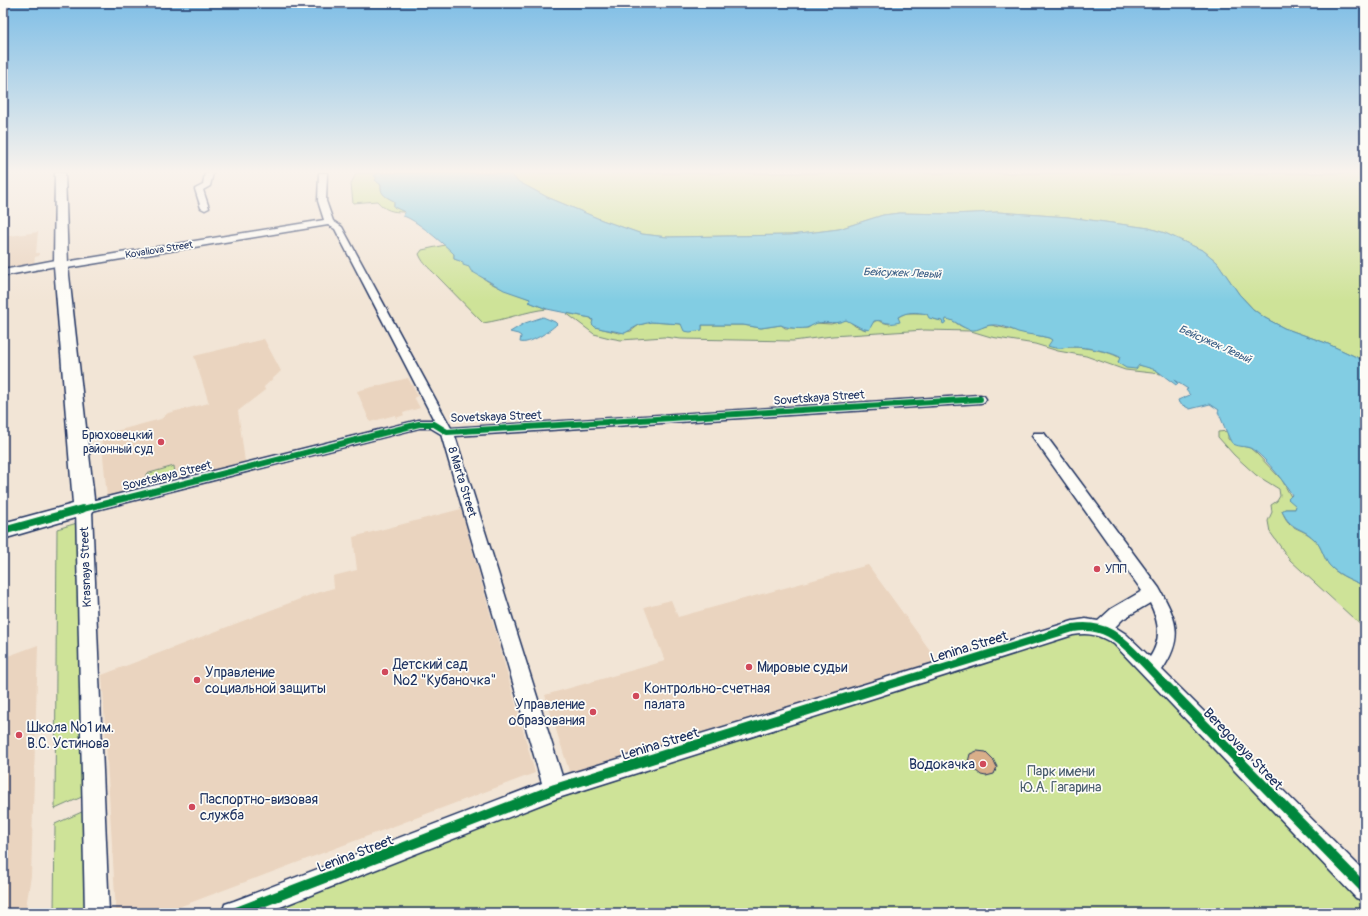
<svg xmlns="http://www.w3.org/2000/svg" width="1368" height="916" font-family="Pangolin,sans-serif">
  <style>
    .built { fill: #ead4bf }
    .green { fill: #cee398; stroke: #74897b }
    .water { fill: #82cde3; stroke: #598eae }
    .building { fill: #d8ae89; stroke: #1b2f5e }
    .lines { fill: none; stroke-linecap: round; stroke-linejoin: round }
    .street-casing { stroke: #1b2f5e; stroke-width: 3 }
    .secondary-casing { stroke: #1b2f5e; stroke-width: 3 }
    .street { fill: #fdfcf7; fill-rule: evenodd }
    .secondary { fill: #fdfcf7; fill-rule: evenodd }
    .cycleway-far2-casing { stroke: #fdfcf7; stroke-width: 8 }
    .cycleway-far1-casing { stroke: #fdfcf7; stroke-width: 10 }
    .cycleway-casing { stroke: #fdfcf7; stroke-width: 12 }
    .cycleway-far2 { stroke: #00873e; stroke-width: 6 }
    .cycleway-far1 { stroke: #00873e; stroke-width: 8 }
    .cycleway { stroke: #00873e; stroke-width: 10 }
    .poi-dot { fill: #d1495b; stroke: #fdfcf7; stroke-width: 1.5 }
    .labels { text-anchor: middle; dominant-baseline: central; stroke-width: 3.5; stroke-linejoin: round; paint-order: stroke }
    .far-street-label { font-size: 10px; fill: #1b2f5e; stroke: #fdfcf7 }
    .far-water-label { font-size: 11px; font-style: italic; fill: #3a5e86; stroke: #fdfcf7 }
    .street-label { font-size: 12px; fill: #1b2f5e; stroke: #fdfcf7 }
    .poi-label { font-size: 12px; fill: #1b2f5e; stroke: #fdfcf7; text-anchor: end }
    .near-street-label { font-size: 14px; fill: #1b2f5e; stroke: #fdfcf7 }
    .near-poi-label { font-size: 14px; fill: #1b2f5e; stroke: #fdfcf7; text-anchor: start }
    .near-park-label { font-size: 14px; fill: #485c6c; stroke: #fdfcf7 }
  </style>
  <rect width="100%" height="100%" fill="#f2e5d6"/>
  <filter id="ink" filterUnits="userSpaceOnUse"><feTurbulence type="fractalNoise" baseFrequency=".025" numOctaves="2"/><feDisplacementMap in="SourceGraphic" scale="8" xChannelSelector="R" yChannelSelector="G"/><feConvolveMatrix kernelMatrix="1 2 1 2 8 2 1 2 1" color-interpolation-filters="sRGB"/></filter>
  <g filter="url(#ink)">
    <path class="built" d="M38,232l-2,21h3v3l-4,1 -1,6 -31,6v-32z
      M264,339l17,32 -17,16 1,3 -27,21 7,51 -138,35 -6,-62 60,-16 7,-6 41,-10 -15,-47z
      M408,378l10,18 -4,1 6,11 -17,5 1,2 -8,3 -1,-3 -25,7 -13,-31z
      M461,509l74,264 -372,140h-47l-14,-238 211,-81 21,-6 -1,-12 24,-6 -4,-33z
      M868,565l72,99 -369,113 -26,-82 120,-34 -21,-54 27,-7 7,17z
      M38,645l-7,231 -6,37h-22v-255z"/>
    <path class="green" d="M356,173h22l-3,3 2,2 -2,2 6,5c-1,10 6,12 13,16v6l11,5c-13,0 -19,-1 -28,-11l-24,2 -2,-19z
      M510,173h855v188l-39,-18 -42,-15 -19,-10 -12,-9 -14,-15 -22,-32 -13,-11 -39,-18 -16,-5 -81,-11 -70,-5 -48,2 -50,-1 -17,2 -44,14 -48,6 -124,2 -25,-3 -40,-14 -55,-23 -30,-16z
      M445,245l9,9v5c14,3 23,16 35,23 13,8 27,11 41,17l-1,3 18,7c-21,2 -42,11 -64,14 -15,-15 -29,-30 -44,-45 -8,-9 -15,-12 -20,-24l3,-4z
      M566,313l25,5 4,9 24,6 12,-2 8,-6 12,-3 30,2 2,2 19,3v-4h41l18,3 20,-3 4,3h23l7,-5 16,1 14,-4h3l7,6 11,4c14,-15 9,-8 24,-6l8,-4v-3l8,-4h16l5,1 6,5 9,2 4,-3c8,2 10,6 17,9 9,4 19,0 28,-2l58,13 4,2 -1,7c8,2 13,0 21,0 9,0 43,5 47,12l-1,2 34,7 8,6 -36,-4 -39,-14 -28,-5 -23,-7 -44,-7 -20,-6 -46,-1 -93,6 -39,5 -112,-2 -17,-2 -43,3 -11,-2 -16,-4z
      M1228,431v8l14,7 8,2 7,6 25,26 14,26 -1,3h-10l-3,2c8,21 18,15 32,28 9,8 9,21 18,29 8,8 22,13 33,18v43l-75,-69 -20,-28 -2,-11 4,-9 -1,-7 6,-4 3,-5 -1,-7 -23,-14 -22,-20 -16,-18v-5z
      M174,466l1,8 -29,7v-7z
      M77,523l7,273 -29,13 2,-280z
      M1089,633l6,1 18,7 252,255v17h-1104l296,-114 520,-165z
      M84,811l3,102h-33l1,-89z"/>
    <path class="water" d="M378,173h132l7,8 30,16 55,23 40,14 25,3 124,-2 48,-6 44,-14 17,-2 50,1 48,-2 70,5 81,11 16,5 39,18 13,11 22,32 14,15 12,9 19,10 42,15 39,18v225c-11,-5 -24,-10 -33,-18 -9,-8 -9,-21 -18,-29 -13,-13 -23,-8 -32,-28l3,-2h10l1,-3 -8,-7 4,-4c-6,-11 -30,-42 -42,-47 -5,-2 -13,-1 -18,-5 -2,-1 -11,-26 -14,-31l1,-2 -9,-6 -20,5 -11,-6 -1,-3 12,-5 -4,-5 2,-1 -14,-9 4,4 -2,1 -20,-15 -17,-5 -3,4 -10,-1 -8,-5 2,-6c-12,-6 -33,-10 -47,-10 -10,0 -14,3 -25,-1l4,-6 -3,-2c-10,-3 -21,-3 -31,-6 -8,-3 -17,-8 -26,-7 -8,0 -13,6 -21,5 -10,-2 -15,-10 -25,-11l-1,4 -2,1 -1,-3 -13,-3 -2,-4c-10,-2 -20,-3 -29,3l2,5c-4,1 -8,2 -11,1 -6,0 -8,-4 -15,-2l-5,9 -8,-2 -15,-8c-10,5 -19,1 -29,3 -3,1 -5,3 -8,4 -6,3 -23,1 -28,-2l-20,3 -18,-3h-41v5l-12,2 -6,-1 -3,-7 -30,-2 -12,3 -14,8 -22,-4 -8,-2 -3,-3 1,-4 -2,-2 -44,-9 -18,-7 1,-3 -26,-9 -33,-19 -2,-4 -6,-2v-3l-9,-3v-5c-9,-9 -40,-36 -51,-38l2,-4 -11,-5v-6c-7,-4 -14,-6 -13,-16l-6,-5 2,-2 -3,-2z
      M543,317l12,5 2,2c-7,7 -28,21 -37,18l1,-6 -3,-2 -8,-2 15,-9z"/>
    <path class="building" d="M977,751l9,1 7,7 4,8 -3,7 -8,2 -5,-1 -11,-9 -2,-4 2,-8z"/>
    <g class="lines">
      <g class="street-casing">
        <path id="street" d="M205,173h8l-3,13 -7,4 6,18 -4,2 -4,-2 -6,-19 8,-4z
          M319,173h8l-1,28 7,20 9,6 109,201 529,-33 4,1 2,3 -2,3 -4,1 -525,33 107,340 511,-155 13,-2 12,2 13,-12 31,-18 -110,-155 2,-3h10l115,155c18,32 25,49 3,82l203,202v29l-9,-3 -242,-254c-14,-9 -25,-12 -41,-9l-518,164 -290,114h-43l3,-9 9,-3 308,-118 -101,-349 -10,-6h-12l-327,83 17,402h-24l-9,-405 3,-4 340,-84h15l-99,-191 -7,-4 -267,44 -3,-1 -2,-2 -53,10v-6l58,-11 3,1 1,2 259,-42 -6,-19zM1150,603c9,19 12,36 0,54l-24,-23 -11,-7 8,-8z"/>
      </g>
      <g class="secondary-casing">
        <path id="secondary" d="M55,173h10l3,93 27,242 -3,5 -89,26v-16l70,-19 -19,-238z"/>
      </g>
      <use href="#street" class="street"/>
      <use href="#secondary" class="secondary"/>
      <g class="cycleway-far2-casing">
        <path id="cycleway-far2" d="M79,510l340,-86h15l13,8 533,-33"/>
      </g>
      <g class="cycleway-far1-casing">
        <path id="cycleway-far1" d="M3,531l79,-22
          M879,688l194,-60c31,-5 45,9 65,29 10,10 20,21 30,31"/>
      </g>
      <g class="cycleway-casing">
        <path id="cycleway" d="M1167,687l198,202
          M234,913l321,-124 327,-102"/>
      </g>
      <use href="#cycleway-far2" class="cycleway-far2"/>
      <use href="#cycleway-far1" class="cycleway-far1"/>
      <use href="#cycleway" class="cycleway"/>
    </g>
  </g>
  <linearGradient id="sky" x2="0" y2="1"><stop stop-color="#7fbee6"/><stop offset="0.57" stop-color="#f9f3ed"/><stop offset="1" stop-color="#f9f3ed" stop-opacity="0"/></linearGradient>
  <rect width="1368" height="301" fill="url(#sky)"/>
  <g class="poi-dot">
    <circle cx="161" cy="442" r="4"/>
    <circle cx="1097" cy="569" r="4"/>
    <circle cx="749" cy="667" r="4"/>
    <circle cx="385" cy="672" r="4"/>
    <circle cx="197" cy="680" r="4"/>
    <circle cx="636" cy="696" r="4"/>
    <circle cx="593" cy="712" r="4"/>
    <circle cx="19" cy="735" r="4"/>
    <circle cx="983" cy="764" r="4"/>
    <circle cx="192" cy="807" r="4"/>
  </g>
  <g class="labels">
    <g class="far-street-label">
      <text transform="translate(159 250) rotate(-9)">Kovaliova Street</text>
    </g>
    <g class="far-water-label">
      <text transform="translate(902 273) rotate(2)">Бейсужек Левый</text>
      <text transform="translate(1215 344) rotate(24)">Бейсужек Левый</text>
    </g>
    <g class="street-label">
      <text transform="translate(819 398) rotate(-4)">Sovetskaya Street</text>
      <text transform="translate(496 417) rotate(-2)">Sovetskaya Street</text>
      <text transform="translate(167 476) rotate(-14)">Sovetskaya Street</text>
      <text transform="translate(462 482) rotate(73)">8 Marta Street</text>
      <text transform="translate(86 567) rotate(-92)">Krasnaya Street</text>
    </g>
    <g class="poi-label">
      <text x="153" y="435">Брюховецкий<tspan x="153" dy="14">районный суд</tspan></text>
      <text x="1105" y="569" text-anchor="start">УПП</text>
    </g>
    <g class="near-street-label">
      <text transform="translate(969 647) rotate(-17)">Lenina Street</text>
      <text transform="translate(660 744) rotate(-17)">Lenina Street</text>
      <text transform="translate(1243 749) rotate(46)">Beregovaya Street</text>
      <text transform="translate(355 854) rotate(-21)">Lenina Street</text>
    </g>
    <g class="near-poi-label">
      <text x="393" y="664">Детский сад<tspan x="393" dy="16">№2 "Кубаночка"</tspan></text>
      <text x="757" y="667">Мировые судьи</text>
      <text x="205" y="672">Управление<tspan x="205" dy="16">социальной защиты</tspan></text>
      <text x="644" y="688">Контрольно-счетная<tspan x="644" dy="16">палата</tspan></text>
      <text x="585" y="704" text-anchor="end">Управление<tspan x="585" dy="16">образования</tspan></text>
      <text x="27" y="727">Школа №1 им.<tspan x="27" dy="16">В.С. Устинова</tspan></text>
      <text x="975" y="764" text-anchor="end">Водокачка</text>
      <text x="200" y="799">Паспортно-визовая<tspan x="200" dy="16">служба</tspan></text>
    </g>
    <g class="near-park-label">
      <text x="1061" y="771">Парк имени<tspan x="1061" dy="16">Ю.А. Гагарина</tspan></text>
    </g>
  </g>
  <rect width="1368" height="916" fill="none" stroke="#fdfcf7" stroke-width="16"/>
  <rect x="8" y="8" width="1352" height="900" fill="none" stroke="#1b2f5e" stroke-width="1.5" filter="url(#ink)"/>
</svg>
